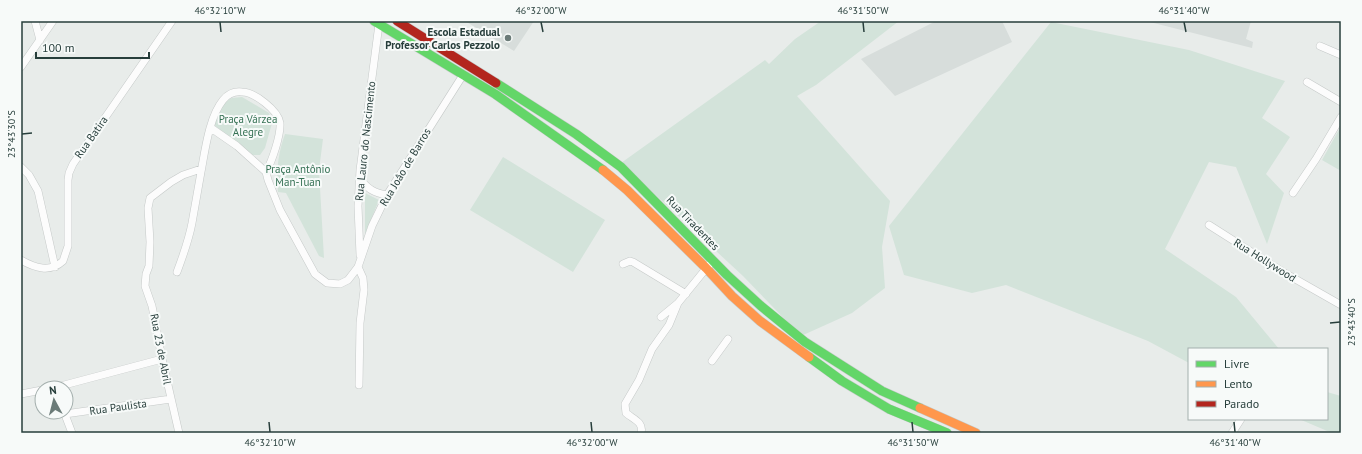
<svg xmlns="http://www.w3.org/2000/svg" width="1362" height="454" font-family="'PT Sans',sans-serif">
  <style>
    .built { fill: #d7dddb }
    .green { fill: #d3e3da }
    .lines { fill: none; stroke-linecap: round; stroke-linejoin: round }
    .street-casing { stroke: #c5c9c8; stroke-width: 8 }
    .fast-casing { stroke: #c5cac9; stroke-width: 10 }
    .slow-casing { stroke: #c5cac9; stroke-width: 10 }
    .jam-casing { stroke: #c5cac9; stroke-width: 10 }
    .street { stroke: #fcfcfc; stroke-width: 7 }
    .fast { stroke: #63d668; stroke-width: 9 }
    .slow { stroke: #ff974d; stroke-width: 9 }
    .jam { stroke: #b3261e; stroke-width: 9 }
    .ticks { fill: none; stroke: #273e3b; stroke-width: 1.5 }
    .poi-dot { fill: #6b7b78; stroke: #f7faf9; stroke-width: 1.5 }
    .labels { text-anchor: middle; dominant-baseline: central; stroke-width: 4; stroke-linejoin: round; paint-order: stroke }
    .poi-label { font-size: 11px; font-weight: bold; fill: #273e3b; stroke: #f7faf9; text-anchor: end }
    .park-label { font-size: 11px; fill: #357154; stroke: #f7faf9 }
    .street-label { font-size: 11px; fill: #273e3b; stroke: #f7faf9 }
    .neatline { fill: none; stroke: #273e3b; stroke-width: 1.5 }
    .ticks-label { font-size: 10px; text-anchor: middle; fill: #273e3b }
  </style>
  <rect width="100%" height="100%" fill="#e8ecea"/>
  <path class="built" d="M465,21h69l-20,30z
    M936,21h66l10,21 -117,54 -34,-37z
    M1146,21h105l-5,18 7,3 -1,6z"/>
  <path class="green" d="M821,21h78l-83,64 -19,11 93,105 -8,46 3,41 -33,25 -51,23 -58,-60 -122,-113 144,-103 4,4 26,-25z
    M1051,22l138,28 96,31 -23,37 28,19 -24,37 18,19 -17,51 -31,-77 -27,-5 -44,87 71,48 43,52h-90v14l-41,-22 -142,-56 -34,8 -68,-18 -15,-49z
    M242,97l27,16 3,10 -7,25 -5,7h-8l-38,-30 10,-23 8,-4z
    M1341,126v45l-19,-11z
    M285,134l38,5 -4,31 5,88 -5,-2 -33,-63 -8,-1c-2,-20 0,-39 7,-58z
    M503,157l102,63 -32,52 -103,-62z
    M365,193l14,7 -14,34z
    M1327,392l14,4v37h-9l-33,-14h28z"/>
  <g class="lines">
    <g class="street-casing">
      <path id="street" d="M35,21l5,19
        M1320,46l21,9
        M21,67l32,-46
        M1307,82l34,20
        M211,128l26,18 29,26 2,8 12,30 35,64 12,9 13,1 8,-4 10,-13 14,-41 15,-31 76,-120
        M21,167l8,8 9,16 17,76
        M360,179c8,10 14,14 27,16
        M1293,193l23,-34 25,-42
        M1209,225l74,47 58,33
        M360,255l-2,-49 2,-36 19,-146
        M21,260c14,8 29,13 42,1l5,-15v-66l1,-7 4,-9 99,-143
        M623,264l7,-3 3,1 53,32
        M358,267l5,11 1,12 -4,33 -1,62
        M177,272c6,-16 12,-33 15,-49 3,-17 6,-34 9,-51 4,-21 8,-55 22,-72 5,-6 11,-9 19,-8 12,0 36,18 38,31 1,12 -8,38 -14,49
        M661,317l17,-14 31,-38
        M712,361l16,-22
        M53,388l109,-29
        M21,394l21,-4
        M64,412l8,21
        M65,414l106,-15
        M179,433l-17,-74 -7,-38 -3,-15 -7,-20 1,-12 3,-8 1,-24 -2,-34 2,-10 21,-16 12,-7 18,-6
        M641,433c3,-11 -8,-14 -15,-20l-1,-9 14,-24 13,-31 17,-24 9,-22
        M1232,433l9,-14"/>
    </g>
    <g class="fast-casing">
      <path id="fast" d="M374,21l121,73 108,76
        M496,83l80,51 45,33 106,108 34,31 44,36 77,49 38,17
        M809,357l33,24 47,28 58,24"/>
    </g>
    <g class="slow-casing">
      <path id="slow" d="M603,170l24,20 79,78 26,28 28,25 49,36
        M920,408l56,25"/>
    </g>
    <g class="jam-casing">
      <path id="jam" d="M397,21l99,62"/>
    </g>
    <use href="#street" class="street"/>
    <use href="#fast" class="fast"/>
    <use href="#slow" class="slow"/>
    <use href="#jam" class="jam"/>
  </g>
  <path class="ticks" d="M220,22l1,10M541,22l2,10M863,22l1,10M1184,22l2,10M22,134l10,-1M1330,323l10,-1M269,422l1,10M591,422l1,10M912,422l1,10M1234,422l1,10"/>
  <circle class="poi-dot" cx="508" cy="38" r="4"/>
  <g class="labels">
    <g class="poi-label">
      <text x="500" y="32">Escola Estadual<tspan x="500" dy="13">Professor Carlos Pezzolo</tspan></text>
    </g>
    <g class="park-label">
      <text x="248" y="119">Praça Várzea<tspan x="248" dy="13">Alegre</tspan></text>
      <text x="298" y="169">Praça Antônio<tspan x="298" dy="13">Man-Tuan</tspan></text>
    </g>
    <g class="street-label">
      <text transform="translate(91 137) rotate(-55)">Rua Batira</text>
      <text transform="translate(365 141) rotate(-84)">Rua Lauro do Nascimento</text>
      <text transform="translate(405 167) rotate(-59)">Rua Joâo de Barros</text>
      <text transform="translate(693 223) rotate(46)">Rua Tiradentes</text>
      <text transform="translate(1265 260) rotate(32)">Rua Hollywood</text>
      <text transform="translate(161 349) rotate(79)">Rua 23 de Abril</text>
      <text transform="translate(118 407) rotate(-8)">Rua Paulista</text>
    </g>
  </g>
  <rect width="1362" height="454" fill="none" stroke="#f7faf9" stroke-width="44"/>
  <rect x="1188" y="348" width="140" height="72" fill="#f7faf9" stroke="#a4afad"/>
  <rect x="1196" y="361" width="20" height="6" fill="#63d668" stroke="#a4afad"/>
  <text x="1224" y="368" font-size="12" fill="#273e3b">Livre</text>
  <rect x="1196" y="381" width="20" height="6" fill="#ff974d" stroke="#a4afad"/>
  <text x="1224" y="388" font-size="12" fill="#273e3b">Lento</text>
  <rect x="1196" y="401" width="20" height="6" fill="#b3261e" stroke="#a4afad"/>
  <text x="1224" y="408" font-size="12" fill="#273e3b">Parado</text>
  <g transform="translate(54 400) rotate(353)"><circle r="19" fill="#f7faf9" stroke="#a4afad"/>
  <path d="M0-3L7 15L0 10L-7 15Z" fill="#6b7b78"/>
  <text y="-6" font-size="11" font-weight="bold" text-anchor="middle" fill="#273e3b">N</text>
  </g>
  <path d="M36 52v6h113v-6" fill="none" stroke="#273e3b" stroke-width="2"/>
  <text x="42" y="52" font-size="12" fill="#273e3b" stroke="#f7faf9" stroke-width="3" paint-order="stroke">100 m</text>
  <rect x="22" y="22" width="1318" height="410" class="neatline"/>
  <g class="ticks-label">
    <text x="220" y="14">46°32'10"W</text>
    <text x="541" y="14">46°32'00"W</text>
    <text x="863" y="14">46°31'50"W</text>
    <text x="1184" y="14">46°31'40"W</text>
    <text transform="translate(11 134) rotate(-90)" y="4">23°43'30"S</text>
    <text transform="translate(1351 322) rotate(-90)" y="4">23°43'40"S</text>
    <text x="270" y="446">46°32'10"W</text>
    <text x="592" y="446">46°32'00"W</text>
    <text x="913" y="446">46°31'50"W</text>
    <text x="1235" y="446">46°31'40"W</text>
  </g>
</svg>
